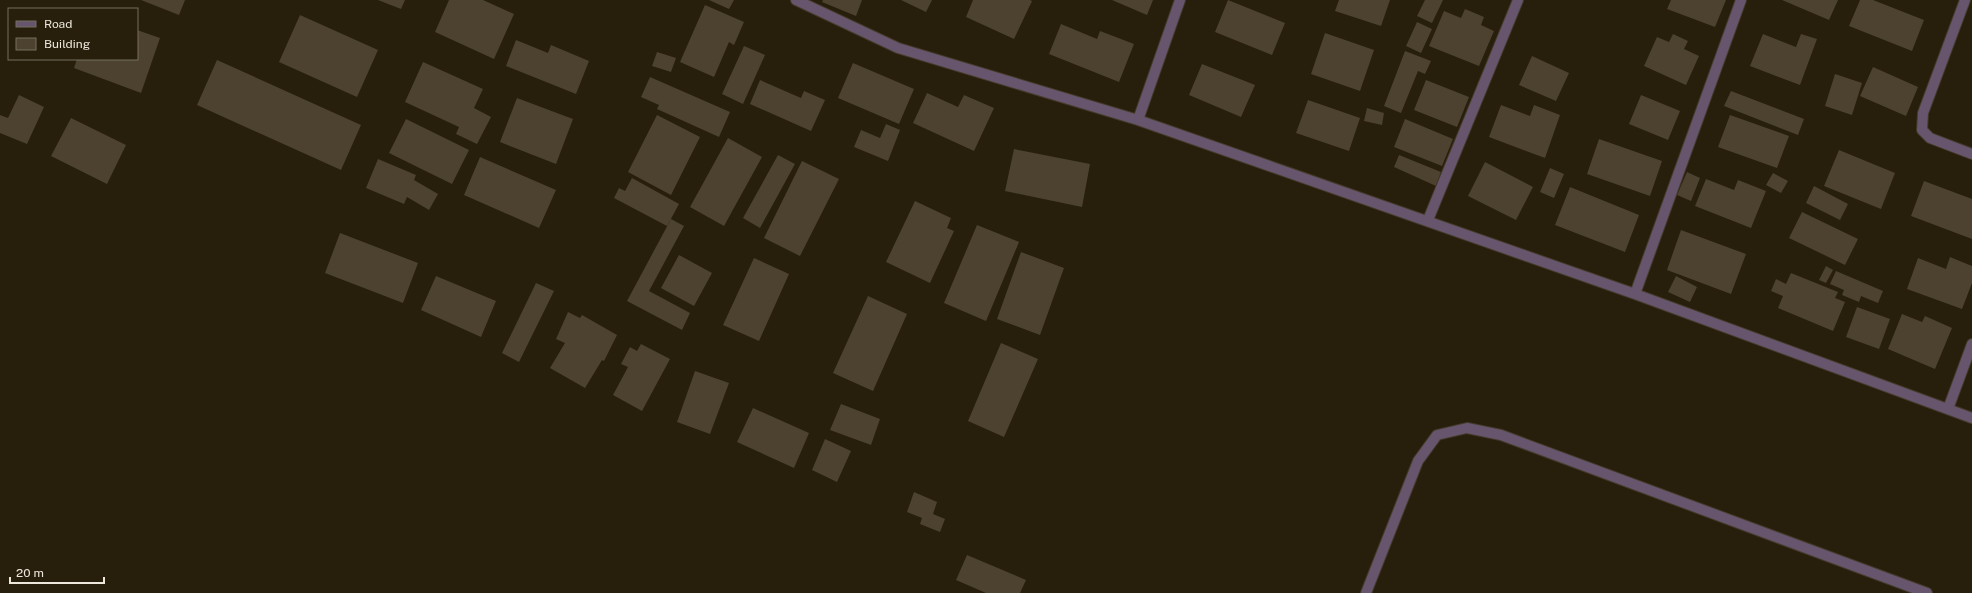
<svg xmlns="http://www.w3.org/2000/svg" width="1972" height="593" font-family="'Public Sans',sans-serif">
  <style>
    .building { fill: #4d422f }
    .lines { fill: none; stroke-linecap: round; stroke-linejoin: round }
    .service-casing { stroke: #433a29; stroke-width: 12 }
    .minor-casing { stroke: #433a29; stroke-width: 12 }
    .service { stroke: #66556c; stroke-width: 10 }
    .minor { stroke: #66556c; stroke-width: 10 }
  </style>
  <rect width="100%" height="100%" fill="#271e0c"/>
  <path class="building" d="M141,0h44l-6,15z
    M378,0h27l-4,9z
    M449,0h34l31,14 -20,45 -59,-27z
    M709,0h25l-5,9z
    M823,0h39l-6,16 -34,-14z
    M901,0h31l-6,12z
    M973,0h57l2,1 -18,38 -48,-22z
    M1112,0h41l-6,15z
    M1228,0l57,23 -13,32 -57,-23z
    M1339,0h51l-9,26 -46,-15z
    M1425,0h18l-11,23 -15,-7z
    M1671,0h55l-11,27 -48,-18z
    M1782,0h56l-9,20z
    M1860,0h13l51,20 -12,31 -63,-25z
    M705,5l39,17 -10,23 -5,-3 -15,35 -34,-15z
    M1465,9l19,8 -3,8 13,6 -15,35 -50,-20 15,-35 17,7z
    M300,15l78,35 -21,47 -78,-35z
    M1417,22l15,7 -11,24 -15,-7z
    M1061,24l36,15 3,-8 34,13 -15,38 -70,-28z
    M137,30l23,8 -19,55 -67,-25 3,-9h60z
    M1325,33l49,17 -14,41 -49,-17z
    M1673,34l15,7 -4,8 15,7 -13,29 -42,-19 13,-29 12,5z
    M1763,34l33,13 5,-13 16,5 -17,46 -50,-19z
    M516,40l32,13 3,-8 38,16 -13,33 -70,-28z
    M744,46l21,9 -22,49 -21,-10z
    M1405,51l26,10 -6,13 -7,-3 -17,42 -17,-7z
    M657,52l19,6 -5,14 -19,-6z
    M1532,56l37,17 -13,28 -37,-16z
    M217,60l144,65 -20,45 -144,-65z
    M423,62l60,27 -9,19 17,9 -14,27 -21,-10 3,-7 -54,-25z
    M853,63l61,26 -15,35 -61,-26z
    M1202,64l53,21 -14,32 -52,-22z
    M1873,67l45,20 -12,29 -46,-20z
    M1835,74l27,9 -10,32 -27,-9z
    M650,77l80,35 -11,25 -62,-28 2,-4 -18,-8z
    M760,80l41,18 3,-7 21,9 -14,31 -61,-27z
    M1426,80l43,17 -12,30 -43,-17z
    M1731,91l73,28 -6,16 -74,-29z
    M927,93l31,14 6,-12 30,13 -20,43 -61,-28z
    M19,95l25,12 -17,37 -27,-11v-18l8,3z
    M1641,95l39,16 -12,29 -39,-16z
    M517,98l56,21 -17,45 -56,-22z
    M1308,100l52,18 -11,33 -53,-18z
    M1501,105l29,11 4,-11 26,10 -15,43 -56,-21z
    M1367,108l17,5 -2,12 -18,-4z
    M657,115l43,22 -29,58 -43,-23z
    M1730,115l59,21 -12,32 -59,-21z
    M71,118l55,27 -19,39 -56,-28z
    M406,119l63,31 -17,34 -63,-31z
    M1405,119l48,20 -11,27 -48,-19z
    M886,124l14,6 -12,31 -34,-14 7,-17 19,8z
    M728,138l34,19 -38,69 -34,-19z
    M1599,139l63,22 -12,35 -63,-22z
    M1014,149l76,15 -8,43 -77,-16z
    M1839,150l56,23 -14,36 -57,-23z
    M778,155l17,9 -35,64 -17,-10z
    M1399,155l42,17 -5,14 -42,-19z
    M480,157l76,33 -17,38 -75,-33z
    M378,159l38,16 -2,5 24,14 -9,16 -22,-13 -3,7 -38,-16z
    M802,161l37,18 -39,77 -36,-18z
    M1485,162l48,25 -17,33 -48,-24z
    M1550,168l14,6 -10,24 -14,-6z
    M1687,172l13,6 -9,23 -14,-6z
    M1773,173l15,8 -7,12 -15,-8z
    M632,178l47,26 -12,22 -53,-28 5,-10 6,3z
    M1706,179l28,11 4,-10 28,11 -15,37 -56,-22z
    M1924,181l48,18v40l-61,-23z
    M1814,186l34,18 -8,16 -34,-17z
    M1570,187l69,28 -14,37 -70,-27z
    M915,201l36,17 -4,10 7,3 -24,52 -44,-21z
    M1802,212l56,27 -13,26 -56,-27z
    M671,219l13,7 -35,65 41,22 -8,17 -55,-29z
    M977,225l42,17 -33,79 -42,-18z
    M1681,230l65,24 -15,40 -64,-24z
    M340,233l78,30 -15,40 -78,-30z
    M1021,252l43,16 -24,67 -43,-16z
    M679,255l33,18 -18,33 -33,-18z
    M1950,257l22,9v17l-10,26 -55,-20 11,-31 28,11z
    M754,258l35,16 -30,67 -36,-16z
    M1826,266l7,4 -7,13 -7,-3z
    M1836,271l47,20 -5,12 -17,-7 -2,6 -17,-7 2,-5 -14,-6z
    M1791,273l47,19 -3,6 10,4 -12,29 -55,-23 5,-12 -12,-5 5,-12 10,5z
    M436,276l60,25 -15,36 -60,-27z
    M1676,276l21,11 -7,15 -22,-10z
    M536,283l18,8 -35,71 -17,-9z
    M868,296l39,18 -34,77 -40,-18z
    M1857,307l33,12 -11,30 -33,-12z
    M568,312l12,6 2,-3 35,20 -13,26 -2,-1 -17,28 -35,-20 15,-25 -9,-4z
    M1902,314l20,8 3,-6 27,12 -17,41 -47,-20z
    M1001,343l37,16 -34,78 -36,-16z
    M641,344l29,15 -28,52 -29,-16 15,-28 -7,-3 9,-17 7,4z
    M695,371l34,12 -19,51 -33,-12z
    M841,404l39,15 -9,26 -41,-15z
    M753,408l56,25 -15,35 -57,-26z
    M825,439l26,12 -14,31 -25,-12z
    M914,492l23,10 -4,12 12,5 -5,13 -20,-8 2,-6 -15,-6z
    M967,555l59,25 -6,13h-34l-30,-13z"/>
  <g class="lines">
    <g class="service-casing">
      <path id="service" d="M1366,593l52,-132 19,-26 30,-7 34,7 426,158"/>
    </g>
    <g class="minor-casing">
      <path id="minor" d="M796,0l102,48 240,72 497,174 337,124
        M1965,0l-42,113 -1,17 8,8 42,16
        M1138,120l42,-120
        M1428,220l90,-220
        M1635,294l106,-294
        M1948,409l24,-65"/>
    </g>
    <use href="#service" class="service"/>
    <use href="#minor" class="minor"/>
  </g>
  <rect x="8" y="8" width="130" height="52" fill="#271e0c" stroke="#766e5f"/>
  <rect x="16" y="21" width="20" height="6" fill="#66556c" stroke="#766e5f"/>
  <text x="44" y="28" font-size="12" fill="#ede7dc">Road</text>
  <rect x="16" y="38" width="20" height="12" fill="#4d422f" stroke="#766e5f"/>
  <text x="44" y="48" font-size="12" fill="#ede7dc">Building</text>
  <path d="M10 577v6h94v-6" fill="none" stroke="#ede7dc" stroke-width="2"/>
  <text x="16" y="577" font-size="12" fill="#ede7dc" stroke="#271e0c" stroke-width="3" paint-order="stroke">20 m</text>
</svg>
